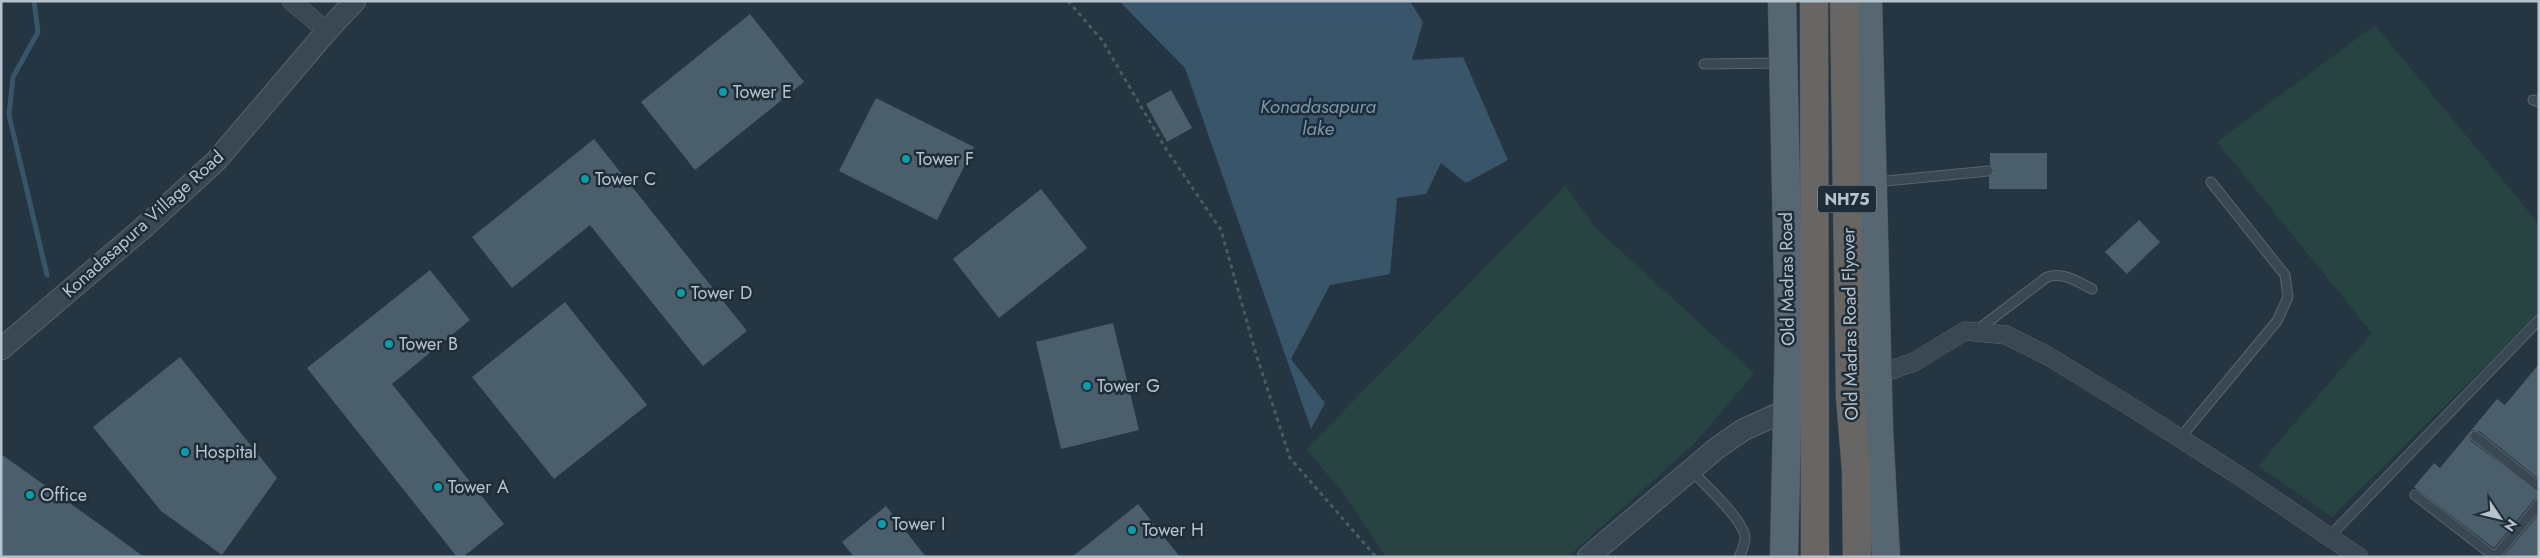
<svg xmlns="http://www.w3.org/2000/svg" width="2540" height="558" font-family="Jost,sans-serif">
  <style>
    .green { fill: #274342 }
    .water { fill: #38556a }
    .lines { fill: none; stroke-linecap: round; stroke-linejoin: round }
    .stream { stroke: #38556a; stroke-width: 5 }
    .building { fill: #4b5e6b }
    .service-casing { stroke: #57656f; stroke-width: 11 }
    .minor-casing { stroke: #57656f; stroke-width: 19 }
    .tertiary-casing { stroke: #57656f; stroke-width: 23 }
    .primary-casing { stroke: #43515b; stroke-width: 29 }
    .trunk-casing { stroke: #44525c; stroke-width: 29 }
    .path { stroke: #455f5e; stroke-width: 3; stroke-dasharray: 4 4; stroke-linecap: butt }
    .service { stroke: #394852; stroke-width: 9 }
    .minor { stroke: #394852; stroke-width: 18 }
    .tertiary { stroke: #394852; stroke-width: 21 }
    .primary { stroke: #576772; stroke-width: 28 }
    .trunk { stroke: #686664; stroke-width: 28 }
    .culture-dot { fill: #0f9aa8; stroke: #1e2d37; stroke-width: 2 }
    .labels { text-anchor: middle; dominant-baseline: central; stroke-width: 5; stroke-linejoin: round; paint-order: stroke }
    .shield { fill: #1e2d37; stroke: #88959f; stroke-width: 1 }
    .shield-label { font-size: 16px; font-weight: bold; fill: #b6c2cc }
    .poi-label { font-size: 18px; fill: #b6c2cc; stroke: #1e2d37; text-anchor: start }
    .street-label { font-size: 18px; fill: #b6c2cc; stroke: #1e2d37 }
    .water-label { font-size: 19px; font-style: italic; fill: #7598b0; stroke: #1e2d37 }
  </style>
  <rect width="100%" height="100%" fill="#253642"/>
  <path class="green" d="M2375,25l164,199v89l-207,204 -74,-51 114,-133 -155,-191z
    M1565,186l32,43 157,144 -57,68 -129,116h-182l-42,-63 -38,-45z"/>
  <path class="water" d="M1119,1h291l13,21 -11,38 51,-3 45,103 -42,23 -25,-20 -15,31 -29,4 -7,76 -60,11 -39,74 34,44 -14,26 -126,-361z"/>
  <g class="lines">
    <path class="stream" d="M34,1l4,31 -25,45 -4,38 38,160"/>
  </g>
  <path class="building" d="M750,14l54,68 -109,88 -54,-68z
    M1171,90l21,38 -25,14 -21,-38z
    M876,98l98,49 -37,73 -98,-49z
    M594,139l153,192 -44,35 -113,-141 -78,63 -40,-51z
    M1990,153h57v36h-58v-12l5,-6 -4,-6z
    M1041,189l46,59 -88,70 -46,-59z
    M2139,220l21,22 -33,32 -22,-22z
    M430,270l40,50 -78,64 112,140 -41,33h-6l-150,-189z
    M565,302l82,103 -93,74 -82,-102z
    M1113,323l26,107 -78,19 -25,-107z
    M180,357l97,121 -55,77 -61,-44 -68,-84z
    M2539,364v115l-60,-48 -6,-1 -4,5 2,6 68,52v5l-5,2 -40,48 -80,-61 20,-24 6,5 57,-69 8,6z
    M1,454l105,75 38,28h-143z
    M1138,504l42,53h-108z
    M886,506l40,51h-72l-12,-15z
    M2539,514v43h-36z"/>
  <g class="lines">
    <g class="service-casing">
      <path id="service" d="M1704,64l78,-1
        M2533,100l6,2
        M1876,182l112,-11
        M1976,331l71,-54c17,-5 29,4 45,12
        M2475,436l64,51
        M2180,438l97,-117 11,-24 -3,-22 -74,-93
        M1691,470c13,14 54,51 54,68 0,7 -3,13 -6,19
        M2415,495l80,62
        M2329,537l210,-217
        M2495,557l44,-53"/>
    </g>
    <g class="minor-casing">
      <path id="minor" d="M291,1l36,30
        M1877,375l37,-13 51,-31 41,4 42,21 80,49 113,72 118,80"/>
    </g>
    <g class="tertiary-casing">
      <path id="tertiary" d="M1,349l142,-121 73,-67 111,-130 28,-30
        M1588,557l129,-109 26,-18 44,-20"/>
    </g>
    <g class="primary-casing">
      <path id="primary" d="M1782,1l7,330 -5,226
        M1868,1l11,429 7,127"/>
    </g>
    <g class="trunk-casing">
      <path id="trunk" d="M1814,1l1,556
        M1844,1l6,395 6,75 1,86"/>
    </g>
    <path class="path" d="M1068,1l34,39 64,109 55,81 35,124 34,104 86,99"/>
    <use href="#service" class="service"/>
    <use href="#minor" class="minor"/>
    <use href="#tertiary" class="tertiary"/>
    <use href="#primary" class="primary"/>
    <use href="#trunk" class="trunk"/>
  </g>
  <g class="culture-dot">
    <circle cx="723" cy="92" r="5"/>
    <circle cx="906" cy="159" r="5"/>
    <circle cx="585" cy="179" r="5"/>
    <circle cx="681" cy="293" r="5"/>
    <circle cx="389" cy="344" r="5"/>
    <circle cx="1087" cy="386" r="5"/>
    <circle cx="185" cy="452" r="5"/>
    <circle cx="438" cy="487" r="5"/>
    <circle cx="30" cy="495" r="5"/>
    <circle cx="882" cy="524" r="5"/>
    <circle cx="1132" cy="530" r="5"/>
  </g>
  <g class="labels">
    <rect class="shield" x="1818" y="185.5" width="58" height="27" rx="4"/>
    <g class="shield-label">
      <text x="1847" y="199">NH75</text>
    </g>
    <g class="poi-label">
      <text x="733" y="92">Tower E</text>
      <text x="916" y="159">Tower F</text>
      <text x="595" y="179">Tower C</text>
      <text x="691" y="293">Tower D</text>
      <text x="399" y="344">Tower B</text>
      <text x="1097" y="386">Tower G</text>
      <text x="195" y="452">Hospital</text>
      <text x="448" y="487">Tower A</text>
      <text x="40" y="495">Office</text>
      <text x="892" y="524">Tower I</text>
      <text x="1142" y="530">Tower H</text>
    </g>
    <g class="street-label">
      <text transform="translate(143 224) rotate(-42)">Konadasapura Village Road</text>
      <text transform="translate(1787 279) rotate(-91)">Old Madras Road</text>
      <text transform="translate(1850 324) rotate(-91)">Old Madras Road Flyover</text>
    </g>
    <g class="water-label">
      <text x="1318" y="106">Konadasapura<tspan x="1318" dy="22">lake</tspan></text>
    </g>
  </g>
  <rect width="2540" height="558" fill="none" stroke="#b6c2cc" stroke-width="5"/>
  <g transform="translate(2500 518) rotate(125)" stroke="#1e2d37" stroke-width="4" paint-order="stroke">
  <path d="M0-4L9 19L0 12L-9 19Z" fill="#b6c2cc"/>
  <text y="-8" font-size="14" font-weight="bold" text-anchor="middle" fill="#b6c2cc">N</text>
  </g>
</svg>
